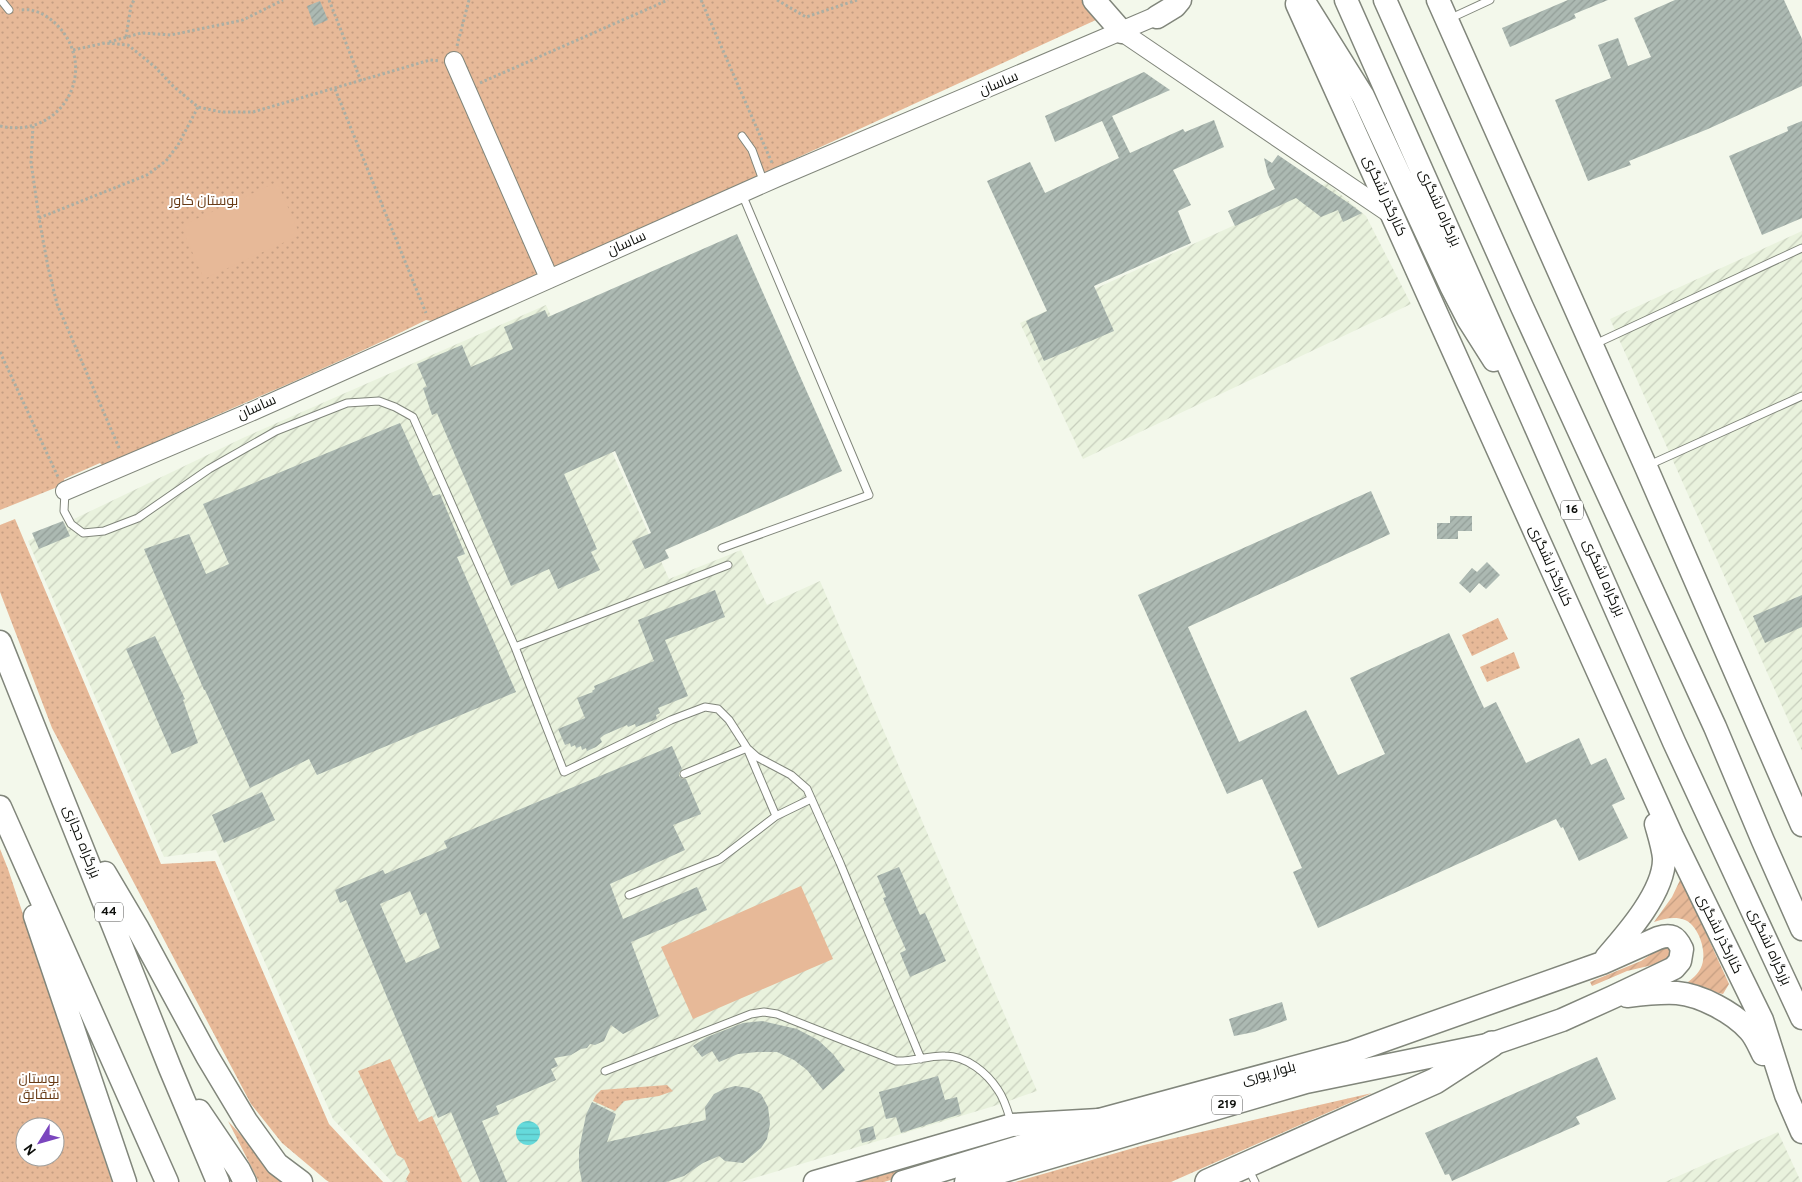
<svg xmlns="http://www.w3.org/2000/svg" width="1802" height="1182" font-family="Overpass,Cairo,sans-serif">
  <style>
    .industrial { fill: url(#industrial-furrows) }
    .grass { fill: url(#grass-dots); fill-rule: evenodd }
    .garden { fill: url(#garden-furrows) }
    .pitch { fill: #e7b998 }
    .water { fill: url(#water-rules) }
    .building { fill: url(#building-hatch); fill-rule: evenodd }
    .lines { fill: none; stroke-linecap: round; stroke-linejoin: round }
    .service-casing { stroke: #81867b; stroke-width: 9 }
    .tertiary-casing { stroke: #81867b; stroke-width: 20 }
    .primary-casing { stroke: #81867b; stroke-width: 25 }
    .trunk-casing { stroke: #81867b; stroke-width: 25 }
    .motorway-casing { stroke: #81867b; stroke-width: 28 }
    .path { stroke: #abafa4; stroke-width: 3; stroke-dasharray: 2.5 2.5; stroke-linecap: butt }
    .service { stroke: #fff; stroke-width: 7 }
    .tertiary { stroke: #fff; stroke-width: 18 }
    .primary { stroke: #fff; stroke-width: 22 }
    .trunk { stroke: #fff; stroke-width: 22 }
    .motorway { stroke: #fff; stroke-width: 25 }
    .labels { text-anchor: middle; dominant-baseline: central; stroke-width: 4; stroke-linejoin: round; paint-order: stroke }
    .shield { fill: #fff; stroke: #565754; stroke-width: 1 }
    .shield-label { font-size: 12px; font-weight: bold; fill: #0d0f0b }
    .street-label { font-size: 14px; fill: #0d0f0b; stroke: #fff }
    .park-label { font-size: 14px; fill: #683b16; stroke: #fff }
  </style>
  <defs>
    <pattern id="industrial-furrows" width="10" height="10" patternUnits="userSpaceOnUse" patternTransform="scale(1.25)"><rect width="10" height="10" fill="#e9f2dd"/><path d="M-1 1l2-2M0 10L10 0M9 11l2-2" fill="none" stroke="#c7cebc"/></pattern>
    <pattern id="grass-dots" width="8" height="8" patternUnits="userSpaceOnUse" patternTransform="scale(1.25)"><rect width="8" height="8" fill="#e7b998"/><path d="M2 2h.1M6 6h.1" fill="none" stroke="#c59e82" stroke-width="1.8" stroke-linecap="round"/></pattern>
    <pattern id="garden-furrows" width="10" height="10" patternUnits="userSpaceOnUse" patternTransform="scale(1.25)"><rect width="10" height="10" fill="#e7b998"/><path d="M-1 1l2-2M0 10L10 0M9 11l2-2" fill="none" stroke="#c59e82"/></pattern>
    <pattern id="water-rules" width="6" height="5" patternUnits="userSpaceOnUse" patternTransform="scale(1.25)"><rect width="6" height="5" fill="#65dadb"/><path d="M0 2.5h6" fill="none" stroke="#56babb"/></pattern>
    <pattern id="building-hatch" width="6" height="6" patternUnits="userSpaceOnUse" patternTransform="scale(1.25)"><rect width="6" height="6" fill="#acb9b2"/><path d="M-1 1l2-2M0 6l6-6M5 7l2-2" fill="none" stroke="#939e98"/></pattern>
  </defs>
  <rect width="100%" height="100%" fill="#f3f8eb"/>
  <path class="industrial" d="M1327,183l39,33 45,88 -328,155 -63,-136z
    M1802,231v520l-192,-432z
    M546,305l123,274 72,-29 26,55 53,-24 217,510 -43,15 -253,76h-349l-59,-63 -117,-269 -52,7 -136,-316 217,-104z
    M1778,1132l23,50h-136z"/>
  <path class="grass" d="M0,0h1085l13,19 -512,236 -154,66 -6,-1c-106,53 -216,96 -323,146l-3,-3 -36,16 1,5 -65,26z
    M15,519l146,345 54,-3 114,263 54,58h-54l-3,-2 -44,-37 -31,-39 -199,-376 -52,-136v-67z
    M1498,618l10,21 -36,17 -10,-21z
    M1514,652l6,16 -33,14 -7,-15z
    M0,849l8,20 104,313h-112zM25,1127h30v30h-30z
    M390,1059l29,63 13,-6 30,66h-54l-2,-3 4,-7 -6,-13 -7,-4 -39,-84z
    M667,1085l6,6 -14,5 -35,5 -9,10 -22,-10 3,-6 5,-5z
    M1372,1093l-201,89h-156l129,-37z
    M228,1121l51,55 9,6h-29z
    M962,1149l20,2 -98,31h-36z"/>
  <path class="garden" d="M1681,878l48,106 -6,10 -39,-9c7,-5 15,-11 18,-20 5,-13 -3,-39 -17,-45 -11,-4 -21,-1 -31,2l18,-25z
    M1667,944l9,10 -15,9 -34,8 -35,15 -2,-4 51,-21z"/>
  <path class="pitch" d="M277,182l23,53 -96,44 -23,-53z
    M801,886l32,73 -140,60 -32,-72z"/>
  <path class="water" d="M516 1133a12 12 0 1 1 24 0a12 12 0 1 1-24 0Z"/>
  <path class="building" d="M1568,0h40l-34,14 2,4 -66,29 -8,-19z
    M1675,0h109l18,39v47l-94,43 -79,32 2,4 -43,16 -33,-81 56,-22 -13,-33 20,-7 10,28 23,-9 -17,-39z
    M320,1l8,19 -14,6 -7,-20z
    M1144,72l26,18 -58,26 18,37 53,-24 2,3 29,-12 10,27 -51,23 18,35 -13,6 13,32 -97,43 20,45 -70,30 -18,-40 21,-10 -60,-130 43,-19 15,31 74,-35 -17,-37 -47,21 -10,-26z
    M1802,121v97l-40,17 -33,-79 59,-25 -1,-4z
    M1278,155l72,49 12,9 -19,9 -5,-12 -17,7 -25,-19 -61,28 -7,-15 47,-22 -7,-14 -4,-17 8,5z
    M737,234l105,237 -177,79 4,8 -24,11 -13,-28 19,-8 -36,-82 -51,23 33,75 -6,3 9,18 -42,19 -9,-20 -38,17 -74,-173 -5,2 -9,-27 4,-1 -10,-23 45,-19 9,22 42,-18 -9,-22 41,-17 3,7z
    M400,423l33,73 7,-2 25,60 -8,3 59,135 -199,83 -8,-16 -59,29 -45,-98h-1l-60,-141 45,-15 17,40 23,-10 -26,-60z
    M1371,491l19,43 -202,93 51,115 67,-32 32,65 47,-21 -35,-76 99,-45 35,75 12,-6 30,61 53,-25 12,27 15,-7 19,41 -13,6 16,33 -49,23 -16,-34 -2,1 -5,-9 -238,109 -25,-56 9,-4 -40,-89 -35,15 -89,-199z
    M1450,516h22v15h-14v8h-21v-16h13z
    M63,521l7,15 -31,13 -7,-16z
    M1487,562l13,13 -14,14 -7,-6 -9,10 -11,-10 13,-15 5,4z
    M715,590l10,27 -60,23 23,56 -30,12 2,5 -4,2 1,4 -21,8 -1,-3 -7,3 -1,-2 -23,10 -4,3 2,4 -6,5 -9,4 -1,-3 -4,2 -1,-4 -5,2 -1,-3 -4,2 -1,-4 -5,2 -7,-16 27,-11 -8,-20 16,-6 -1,-1 3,-2 -1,-3 60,-25 -16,-41z
    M1802,595v32l-37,16 -12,-27z
    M155,636l30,63 -2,1 15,43 -26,11 -46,-105z
    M672,746l10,23 -3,4v3l4,3h3l15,35 -28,11 12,25 -75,34 13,35 74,-32 10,23 -76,32 28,74 -36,18 -12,-9 -7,16 -9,4 -5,-1 -3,4 -6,1 -10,6 -17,3 4,8 -7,3 5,11 -60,26 3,8 -17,7 25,61h-27l-29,-70 -13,6 -92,-218 -6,3 -5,-13 48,-20 2,4 62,-26 -3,-7zM410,891l10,24 6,-3 14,36 -34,15 -26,-59z
    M262,792l13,28 -51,23 -12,-28z
    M899,867l21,48 5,-2 21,48 -36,16 -10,-24 6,-3 -23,-52 3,-1 -9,-21z
    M1282,1002l5,18 -33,12 -20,4 -5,-17z
    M762,1021l35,8 21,11 15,14 12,16 -22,20 -16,-20 -13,-10 -17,-8h-20l-19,2 -19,8 -7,-11 -10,6 -9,-11 14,-9 36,-14z
    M1597,1057l19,42 -40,18 4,7 -128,57 -3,-7 -4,1 -20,-42z
    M938,1076l7,24 12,-3 4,17 -60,19 -5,-16 -10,2 -7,-27z
    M735,1086l14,2 12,6 7,13 2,17 -3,15 -6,9 -18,15 -18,-2 -6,-5 -16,7 -19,13 -18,6h-84l-3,-15v-17l7,-35 6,-13 24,12 -9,28 99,-22 -1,-13 9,-13 10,-5z
    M873,1126l3,13 -14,4 -3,-13z"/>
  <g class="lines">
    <g class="service-casing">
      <path id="service" d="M1,0l8,10
        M1449,19l41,-19
        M742,136l10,14 12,33
        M1595,344l207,-96
        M1649,465l153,-69
        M65,492l-1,19 7,13 12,9 21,-2 34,-13 71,-49 67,-38 71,-28 32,-2 16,6 18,10 102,230 49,125 107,-52 34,-13 13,2 11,11 18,28 29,68
        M722,548l147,-53 -127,-301
        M515,647l213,-82
        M684,774l63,-26 10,9 34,18 16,14 33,74 81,196
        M629,895l91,-36 56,-43 35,-17
        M605,1071l146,-57 13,-2 13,2 119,47c17,1 33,-6 49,-5 22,0 42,17 53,34 7,10 10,22 13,32
        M1248,1168l7,14"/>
    </g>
    <g class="tertiary-casing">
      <path id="tertiary" d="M1122,32l270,183
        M454,61l95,217
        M65,491l188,-80 525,-234 390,-166"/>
    </g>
    <g class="primary-casing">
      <path id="primary" d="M1094,0l28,32
        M1438,0l208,467 156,358
        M1297,4l375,832 90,184 24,75 16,37
        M1157,17l18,-11 5,-6
        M1606,958c21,-24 59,-67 58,-100 -1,-11 -5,-23 -8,-34
        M1627,996c16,-2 33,-4 50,-3 24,2 57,20 72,37 6,6 10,16 14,24
        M903,1182l116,-35 80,-27 252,-68 251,-89 56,-25c13,-4 18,-2 24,11l-2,12 -6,7 -61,29 -51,23 -70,24 -186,38 -340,100"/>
    </g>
    <g class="trunk-casing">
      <path id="trunk" d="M1303,0l60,96 88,190 17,33 26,41
        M1346,0l187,421 141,321 128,276
        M1385,0l137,307 193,420 48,114 39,88
        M0,642l170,426 48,114
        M0,807l167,375
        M105,873l32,54 70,129 39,65 31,43 24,18
        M35,916l90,266
        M199,1111l40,59 6,12
        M815,1182l197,-57 87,-5"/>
    </g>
    <g class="motorway-casing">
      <path id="motorway" d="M1208,1182l227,-101 57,-37"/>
    </g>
    <path class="path" d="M329,0l32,81
      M701,0l71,163
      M777,0l29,17 51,-17
      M126,37l5,-31 3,-6
      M109,42l32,-9 30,2 72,-15 40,-20
      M457,46l12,-46
      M73,50l32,-7 23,2 27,22 18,19 25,21 23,5h32l177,-52 10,1
      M480,83l188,-83
      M335,89l91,224
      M0,126c61,14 101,-56 57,-101 -6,-6 -14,-12 -23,-14 -4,-2 -10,-1 -15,-1
      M33,126l-2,36 8,56 9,49 9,37 63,146
      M39,218l108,-43 19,-14 12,-16 20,-38
      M0,352l58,125"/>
    <use href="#service" class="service"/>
    <use href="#tertiary" class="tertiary"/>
    <use href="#primary" class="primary"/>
    <use href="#trunk" class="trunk"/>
    <use href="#motorway" class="motorway"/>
  </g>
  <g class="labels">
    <g class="shield">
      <rect x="1561" y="500.5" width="22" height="19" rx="4"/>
      <rect x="95" y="902.5" width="28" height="19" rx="4"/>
      <rect x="1212" y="1095.5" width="30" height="19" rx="4"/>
    </g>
    <g class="shield-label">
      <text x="1572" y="510">16</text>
      <text x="109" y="912">44</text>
      <text x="1227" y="1105">219</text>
    </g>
    <g class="street-label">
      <text transform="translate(999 84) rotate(-23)">ساسان</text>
      <text transform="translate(1384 196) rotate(66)">کنارگذر لشگری</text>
      <text transform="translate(1439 208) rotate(66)">بزرگراه لشگری</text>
      <text transform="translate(627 244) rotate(-24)">ساسان</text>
      <text transform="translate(257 408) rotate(-24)">ساسان</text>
      <text transform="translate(1550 566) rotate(66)">کنارگذر لشگری</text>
      <text transform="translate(1603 578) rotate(66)">بزرگراه لشگری</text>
      <text transform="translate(81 842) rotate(68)">بزرگراه حجازی</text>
      <text transform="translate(1719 934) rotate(64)">کنارگذر لشگری</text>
      <text transform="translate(1769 947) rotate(65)">بزرگراه لشگری</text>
      <text transform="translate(1269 1074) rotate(-15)">بلوار پوری</text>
    </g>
    <g class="park-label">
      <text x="204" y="201">بوستان کاور</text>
      <text x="39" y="1079">بوستان<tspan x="39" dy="16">شقایق</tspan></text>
    </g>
  </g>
  <g transform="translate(40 1142) rotate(233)"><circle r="24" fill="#ffffff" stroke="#9e9f9d"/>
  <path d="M0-4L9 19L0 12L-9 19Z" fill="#7b46be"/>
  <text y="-8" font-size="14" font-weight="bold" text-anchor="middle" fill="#0d0f0b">N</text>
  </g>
</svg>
